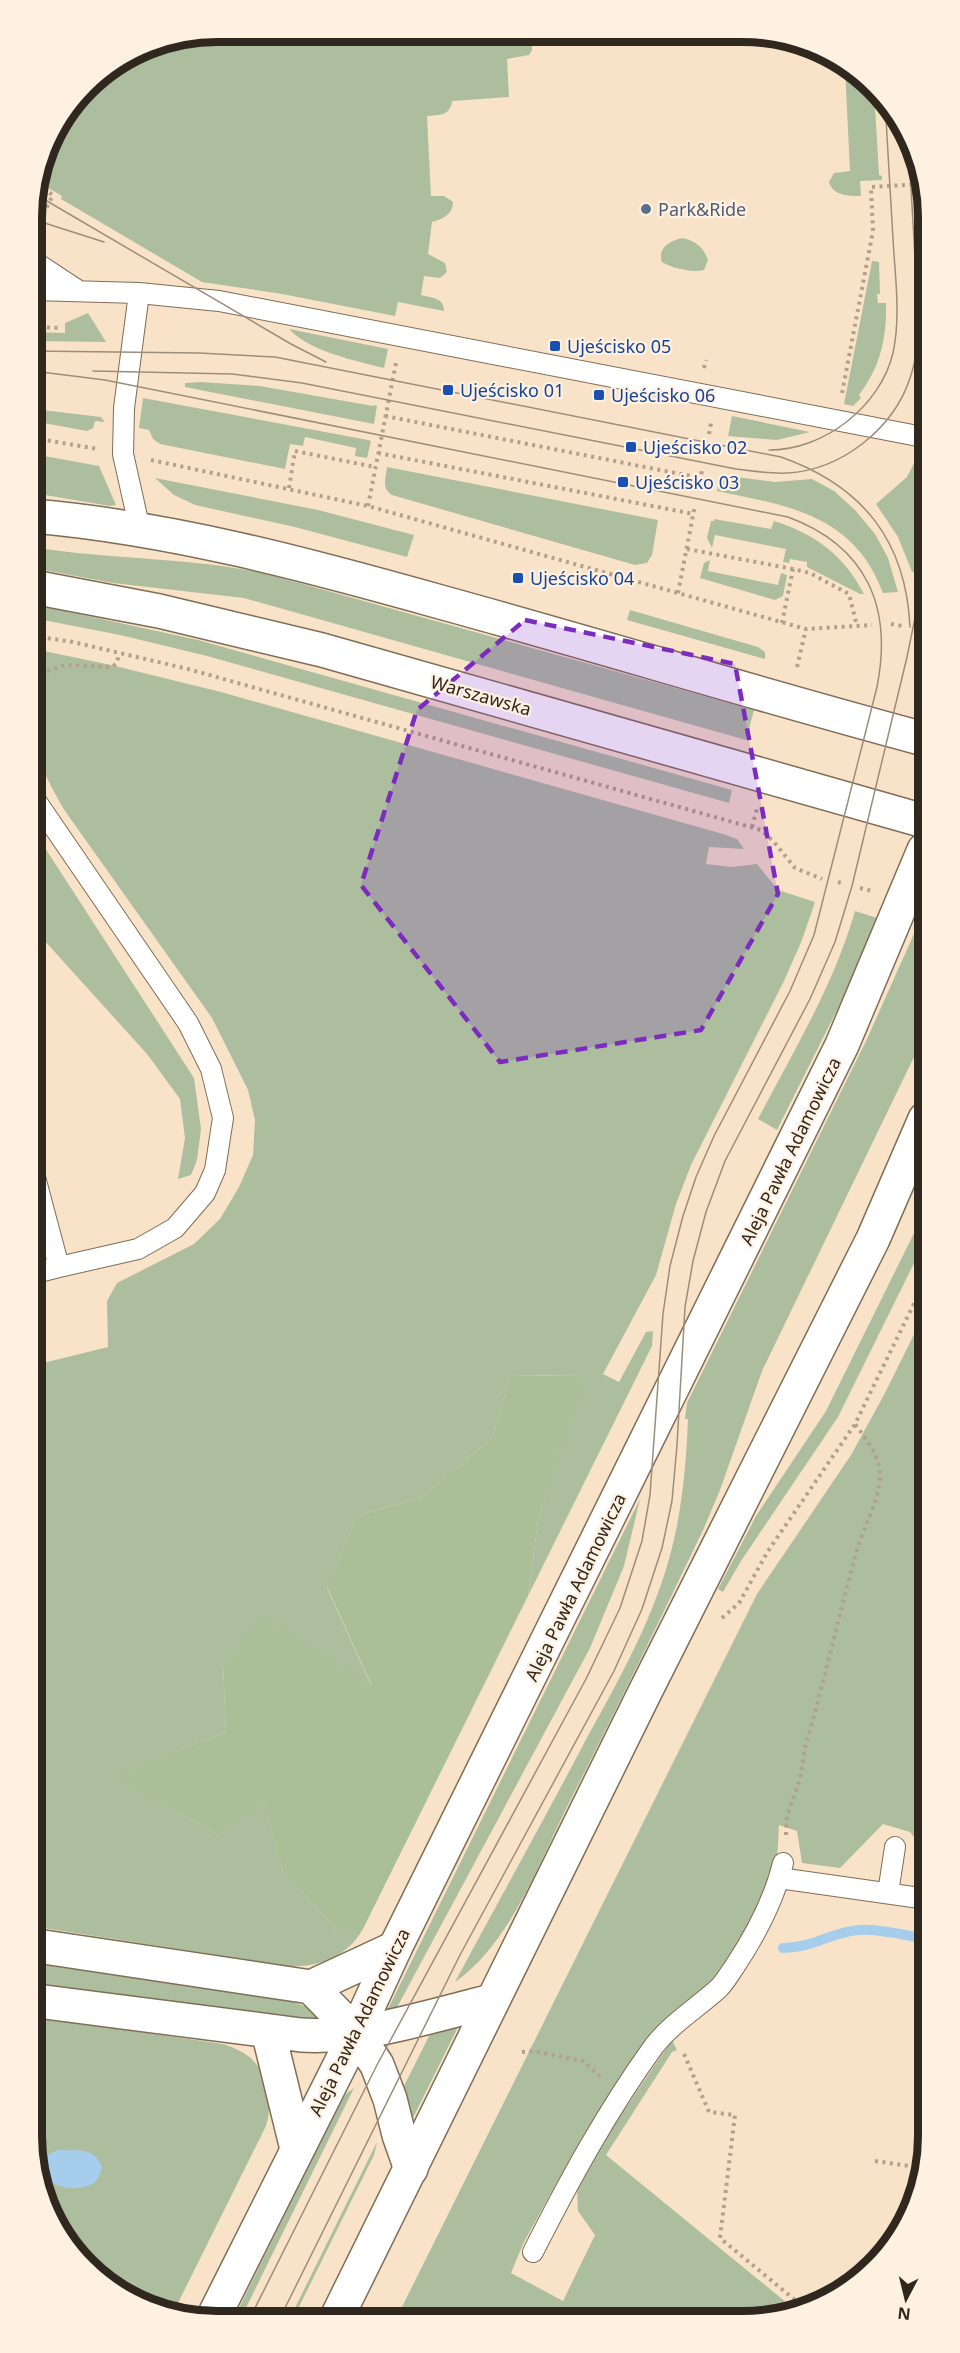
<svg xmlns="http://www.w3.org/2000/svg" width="960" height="2353" font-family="'Noto Sans',sans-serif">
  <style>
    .green { fill: #adbe9e }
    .forest { fill: #aabf97 }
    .water { fill: #a6ceec }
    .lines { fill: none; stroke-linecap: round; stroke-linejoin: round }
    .stream { stroke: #a6ceec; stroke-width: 10 }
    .lane-casing { stroke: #806d55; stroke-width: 22 }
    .secondary-casing { stroke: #806d55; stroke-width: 36 }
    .primary-casing { stroke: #806d55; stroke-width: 36 }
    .path { stroke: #b1a08b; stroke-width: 4; stroke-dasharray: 3 4.5; stroke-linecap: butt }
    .lane { stroke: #fff; stroke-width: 20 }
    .secondary { stroke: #fff; stroke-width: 33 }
    .primary { stroke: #fff; stroke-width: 33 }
    .tram { stroke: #9c8d79; stroke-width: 1.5 }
    .marked { fill: #7b2cbf; fill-opacity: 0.2; stroke: #7b2cbf; stroke-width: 4.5; stroke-dasharray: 12 8; stroke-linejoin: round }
    .service-dot { fill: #5c6f8a; stroke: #fff1e1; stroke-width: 2 }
    .transit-dot { fill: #1a4fb4; stroke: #fff1e1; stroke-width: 2 }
    .labels { text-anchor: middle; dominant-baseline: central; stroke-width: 4.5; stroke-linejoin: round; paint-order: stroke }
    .service-label { font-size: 18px; fill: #4e5e75; stroke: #fff1e1; text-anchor: start }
    .transit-label { font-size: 18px; fill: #164399; stroke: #fff1e1; text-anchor: start }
    .street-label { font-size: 18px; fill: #30281e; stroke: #fff1e1 }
    .rim { fill: none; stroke: #30281e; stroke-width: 8 }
  </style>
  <rect width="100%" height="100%" fill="#f9e3c8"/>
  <path class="green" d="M217,32l315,1v17l-3,5 -22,4 2,38 -57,4c-2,15 -12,14 -25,15l4,80h13l9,6c0,12 -10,17 -21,20l-4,32 17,9 2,9 -7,6 -16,-2 -3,19c10,3 23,2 23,16l-46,-9 -3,14 -113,-22 -80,-12 -141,-83 1,-3 -24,-14 13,-47 44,-57 51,-32z
    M845,68l20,10 9,10 5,87 3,1v4l-22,1 1,15c-13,0 -28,0 -32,-14l5,-9 16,-2z
    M682,238c13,2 22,10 26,22l-4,10c-12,3 -32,-2 -42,-8 -5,-14 8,-21 20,-24z
    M872,261l7,1 1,32h-3l1,9h8c1,35 -6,65 -27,92l2,3 -8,8 -9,-2z
    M88,313l18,29 -74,-1v-9l33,1v-10z
    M289,329l99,20 -4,19c-28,-7 -75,-17 -95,-39z
    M201,382l59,4 113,20 1,-1 3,1 -3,18 -189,-37v-4z
    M143,398l225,42 3,1 -4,17 -12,-2 1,-8 -51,-11 -2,9 -13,-2 -5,25 -125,-25 -7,-5 -4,-9 -10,-2z
    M33,409l68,8 4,5 -10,-1 -2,7 -6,3 -54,-10z
    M732,416l78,16 -33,8 -49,-4z
    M33,454l66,12 17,39 -6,1 -77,-13z
    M918,455l2,59 -3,58h-5l-14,-35 -22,-33 31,-27z
    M387,467l271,53 -6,35 -5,8 -12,2 -243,-70c-11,-7 -6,-17 -5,-28z
    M720,475l55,7 37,-3 22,12 21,19 20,24 13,24 10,34 -15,1c-29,-78 -94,-87 -166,-102z
    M155,478l163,32 96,25 -7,22 -112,-30 -100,-22 -21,-10z
    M714,519l57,10 3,-8c41,13 70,34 90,73h-4l-53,-27v-5l-17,-3 -1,4 -6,-1 3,-13 -71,-14 -3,13 -5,-10 4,-17h3z
    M33,547c78,13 157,10 234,27l487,136 -8,30 -502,-142 -131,-15 -80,-15z
    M710,560l-2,11 70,14 3,-12 6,2 -4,21 -8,4 -75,-22 4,-15z
    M33,604l165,36 534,150 -3,13 -522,-147 -87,-21 -87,-17z
    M630,610l128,37 7,5v7l-138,-39z
    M39,650l72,15 110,27 502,142 14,5 7,10 -35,-2 -3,17 25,3 26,-3 21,26 37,12 -13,38 -18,41 -93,184 -15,39 -20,71 -53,99 16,8 27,-50 7,-1 -1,15 -124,250 10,-75 45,-145 -73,-1 -17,62 -73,61 -63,18 -30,72 45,99 -149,-24 3,69 -113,43 105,60 46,-32 19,68 53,58h27c-15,27 -44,39 -75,37l-251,-39 -2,-562 73,-18 -1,-46 10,-18 77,-39 26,-25 19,-32 14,-32 2,-35 -7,-30 -36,-72 -147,-207c-12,-21 -26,-43 -28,-68 -4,-30 -1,-63 2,-93z
    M34,831l160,247 7,51 -4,31 -6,15 -13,4 7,-41 -5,-39 -33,-45 -113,-125z
    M855,911l22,7 -32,76 -68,136 -19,-11c35,-67 76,-134 97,-208z
    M917,927l8,2v103l-11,25 -152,314 -42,119 -16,38c-44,92 -89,184 -135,275 -30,59 -58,140 -114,179 42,-78 85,-155 126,-233 33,-61 69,-122 88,-190 13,-46 17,-92 19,-140h-3l2,-16 180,-364z
    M925,1211v30l-87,176 -97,144 -18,31 -5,-3 38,-73 70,-105z
    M926,1310l1,544 -17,-22 -27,-8 -43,44 -38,-5 -5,-32 -18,-6 -2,35 -16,44 -28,52 -28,34 -29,19 -29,32 -91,143 -32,58 -13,31 52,28 32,-66 -17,-24 -1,-23 17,-34 78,-114 5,10 -5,2 -66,103 192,157 -7,3 -394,2 360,-723 94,-139 34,-62z
    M640,1499l-16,67 -34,82 -196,365 -9,2z
    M37,1964l251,36 25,9 18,12h-37l-257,-38z
    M467,2009l-58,117 -6,-38 32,-64z
    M37,2017l186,27c26,9 37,17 43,44 4,14 4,25 0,38l-94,189 -37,-13 -5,-3 3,-7 -16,-3 -31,-22 -48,-83z
    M354,2088l-113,230h-7l107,-217 6,-8z
    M377,2142l-3,13 -80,162 -4,1z"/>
  <path class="forest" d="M510,1375l74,1 -46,145 -10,75 -165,333h-27l-53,-58 -19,-67 -46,31 -106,-60 114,-43 -3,-69 40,-47 109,70 -45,-99 30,-71 63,-18 73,-61z"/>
  <path class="water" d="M58,2150c19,1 37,-4 44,18 -2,6 -4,13 -10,16 -22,11 -59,0 -43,-30z"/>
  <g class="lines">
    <path class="stream" d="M783,1948c30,0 48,-16 76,-18 19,-2 48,6 69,9"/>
    <g class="lane-casing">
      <path id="lane" d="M32,260l47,31
        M32,290l107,3 80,8 704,136
        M139,293l-15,115 -1,46 17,76
        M34,798l154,225 23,46 12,49 -8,52 -10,23 -30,35 -37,21 -79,18 -24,-90
        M35,1273l24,-6
        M779,1878l148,21
        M888,1893l7,-46
        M533,2252c36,-71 74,-141 121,-206 18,-23 43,-38 65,-58 6,-6 11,-15 16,-22 21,-32 39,-65 48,-103"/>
    </g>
    <g class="secondary-casing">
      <path id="secondary" d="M33,516c139,12 276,49 411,87 160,44 319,93 480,136
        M33,587l126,24 163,39 602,171
        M337,2317l307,-623 229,-455 52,-120
        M213,2318l143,-285 39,-85 447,-903 82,-195"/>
    </g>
    <g class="primary-casing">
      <path id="primary" d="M37,1946l274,41 84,-39
        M311,1987l45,46 21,32 13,34 9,36 12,34
        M37,2001l264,34c62,4 131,-20 191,-34
        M268,2031l29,118"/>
    </g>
    <path class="path" d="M32,210l10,3
      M33,234l20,-39 -16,-10
      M32,327l30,1
      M623,353l2,-10
      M704,368l2,-8
      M842,393l31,-162 -2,-44 51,-3
      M385,416l316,62
      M709,434l2,-11
      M33,438l65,11
      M378,453l316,61
      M151,460l217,46 438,123 66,-4
      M289,488l6,-37 80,16
      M699,489l3,-19
      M368,506l28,-143
      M687,549l106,20
      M678,593l17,-88
      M782,623l11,-54 17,4 39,21 8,32
      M891,624l11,2
      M33,636l40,6 115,27 573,161 13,12 21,26 27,11
      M797,667l9,-38
      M33,676l32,-11 47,2 5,-4 2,-10
      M752,827l5,-18
      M838,882l6,2
      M860,888l12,3
      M722,1618l17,-15 29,-52 87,-127 71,-145
      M786,1835l1,-19 13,-37 5,-32c20,-67 34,-134 53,-200 7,-23 21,-46 22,-70 0,-22 -13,-36 -25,-53
      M522,2052l12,-1 49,10 17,15
      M684,2054l25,58 26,3 -15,123 81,67 7,3
      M875,2161l48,7
      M917,2194l11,-81"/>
    <use href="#lane" class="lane"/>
    <use href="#secondary" class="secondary"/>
    <use href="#primary" class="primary"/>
    <path class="tram" d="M908,135l11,193
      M35,194l256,150 35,18
      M32,219l72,23
      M32,351l167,2 76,4 506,100c82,29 125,84 129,170
      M921,355l2,39
      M33,371l72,9 683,137c78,29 105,89 89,170l-63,248 -24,56 -76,145 -18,41 -13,39 -13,50 -7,48 -13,181 -8,46 -22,67 -34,71 -209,386 -127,253
      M93,371l139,3 70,9 434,86c17,2 34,5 51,4 55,-3 108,-45 124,-98 6,-18 7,-36 8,-55
      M769,450c55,0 111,-43 124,-97 8,-37 2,-77 0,-114 -3,-46 -5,-91 -8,-137
      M280,2318l180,-363 154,-284 28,-62 20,-61 10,-47 5,-56 8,-138 8,-46 13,-49 19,-51 85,-162 25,-57 17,-56 55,-229 16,-78"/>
  </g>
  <path class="marked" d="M525,620l210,44 43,230 -77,136 -201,32 -139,-177 56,-175z"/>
  <circle class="service-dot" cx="646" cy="209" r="6"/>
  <g class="transit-dot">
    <rect x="549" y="340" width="12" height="12" rx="3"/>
    <rect x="442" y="384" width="12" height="12" rx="3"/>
    <rect x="593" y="389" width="12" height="12" rx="3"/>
    <rect x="625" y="441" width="12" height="12" rx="3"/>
    <rect x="617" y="476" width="12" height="12" rx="3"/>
    <rect x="512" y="572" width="12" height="12" rx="3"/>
  </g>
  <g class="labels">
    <g class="service-label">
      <text x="658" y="209">Park&amp;Ride</text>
    </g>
    <g class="transit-label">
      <text x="567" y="346">Ujeścisko 05</text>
      <text x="460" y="390">Ujeścisko 01</text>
      <text x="611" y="395">Ujeścisko 06</text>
      <text x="643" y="447">Ujeścisko 02</text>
      <text x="635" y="482">Ujeścisko 03</text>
      <text x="530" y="578">Ujeścisko 04</text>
    </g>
    <g class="street-label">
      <text transform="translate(481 695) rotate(16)">Warszawska</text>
      <text transform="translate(790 1151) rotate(-64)">Aleja Pawła Adamowicza</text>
      <text transform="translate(575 1587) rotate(-64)">Aleja Pawła Adamowicza</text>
      <text transform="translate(359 2022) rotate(-64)">Aleja Pawła Adamowicza</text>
    </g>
  </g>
  <path d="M0 0H960V2353H0ZM217 42H743A175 175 0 0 1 918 217V2136A175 175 0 0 1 743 2311H217A175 175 0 0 1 42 2136V217A175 175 0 0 1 217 42Z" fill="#fff1e1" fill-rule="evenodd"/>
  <path class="rim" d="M217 42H743A175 175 0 0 1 918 217V2136A175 175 0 0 1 743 2311H217A175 175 0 0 1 42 2136V217A175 175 0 0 1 217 42Z"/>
  <g transform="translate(906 2299) rotate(187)" stroke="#fff1e1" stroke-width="4.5" paint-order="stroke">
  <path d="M0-4.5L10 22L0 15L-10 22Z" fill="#30281e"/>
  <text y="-9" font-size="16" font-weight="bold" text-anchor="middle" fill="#30281e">N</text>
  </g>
</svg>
